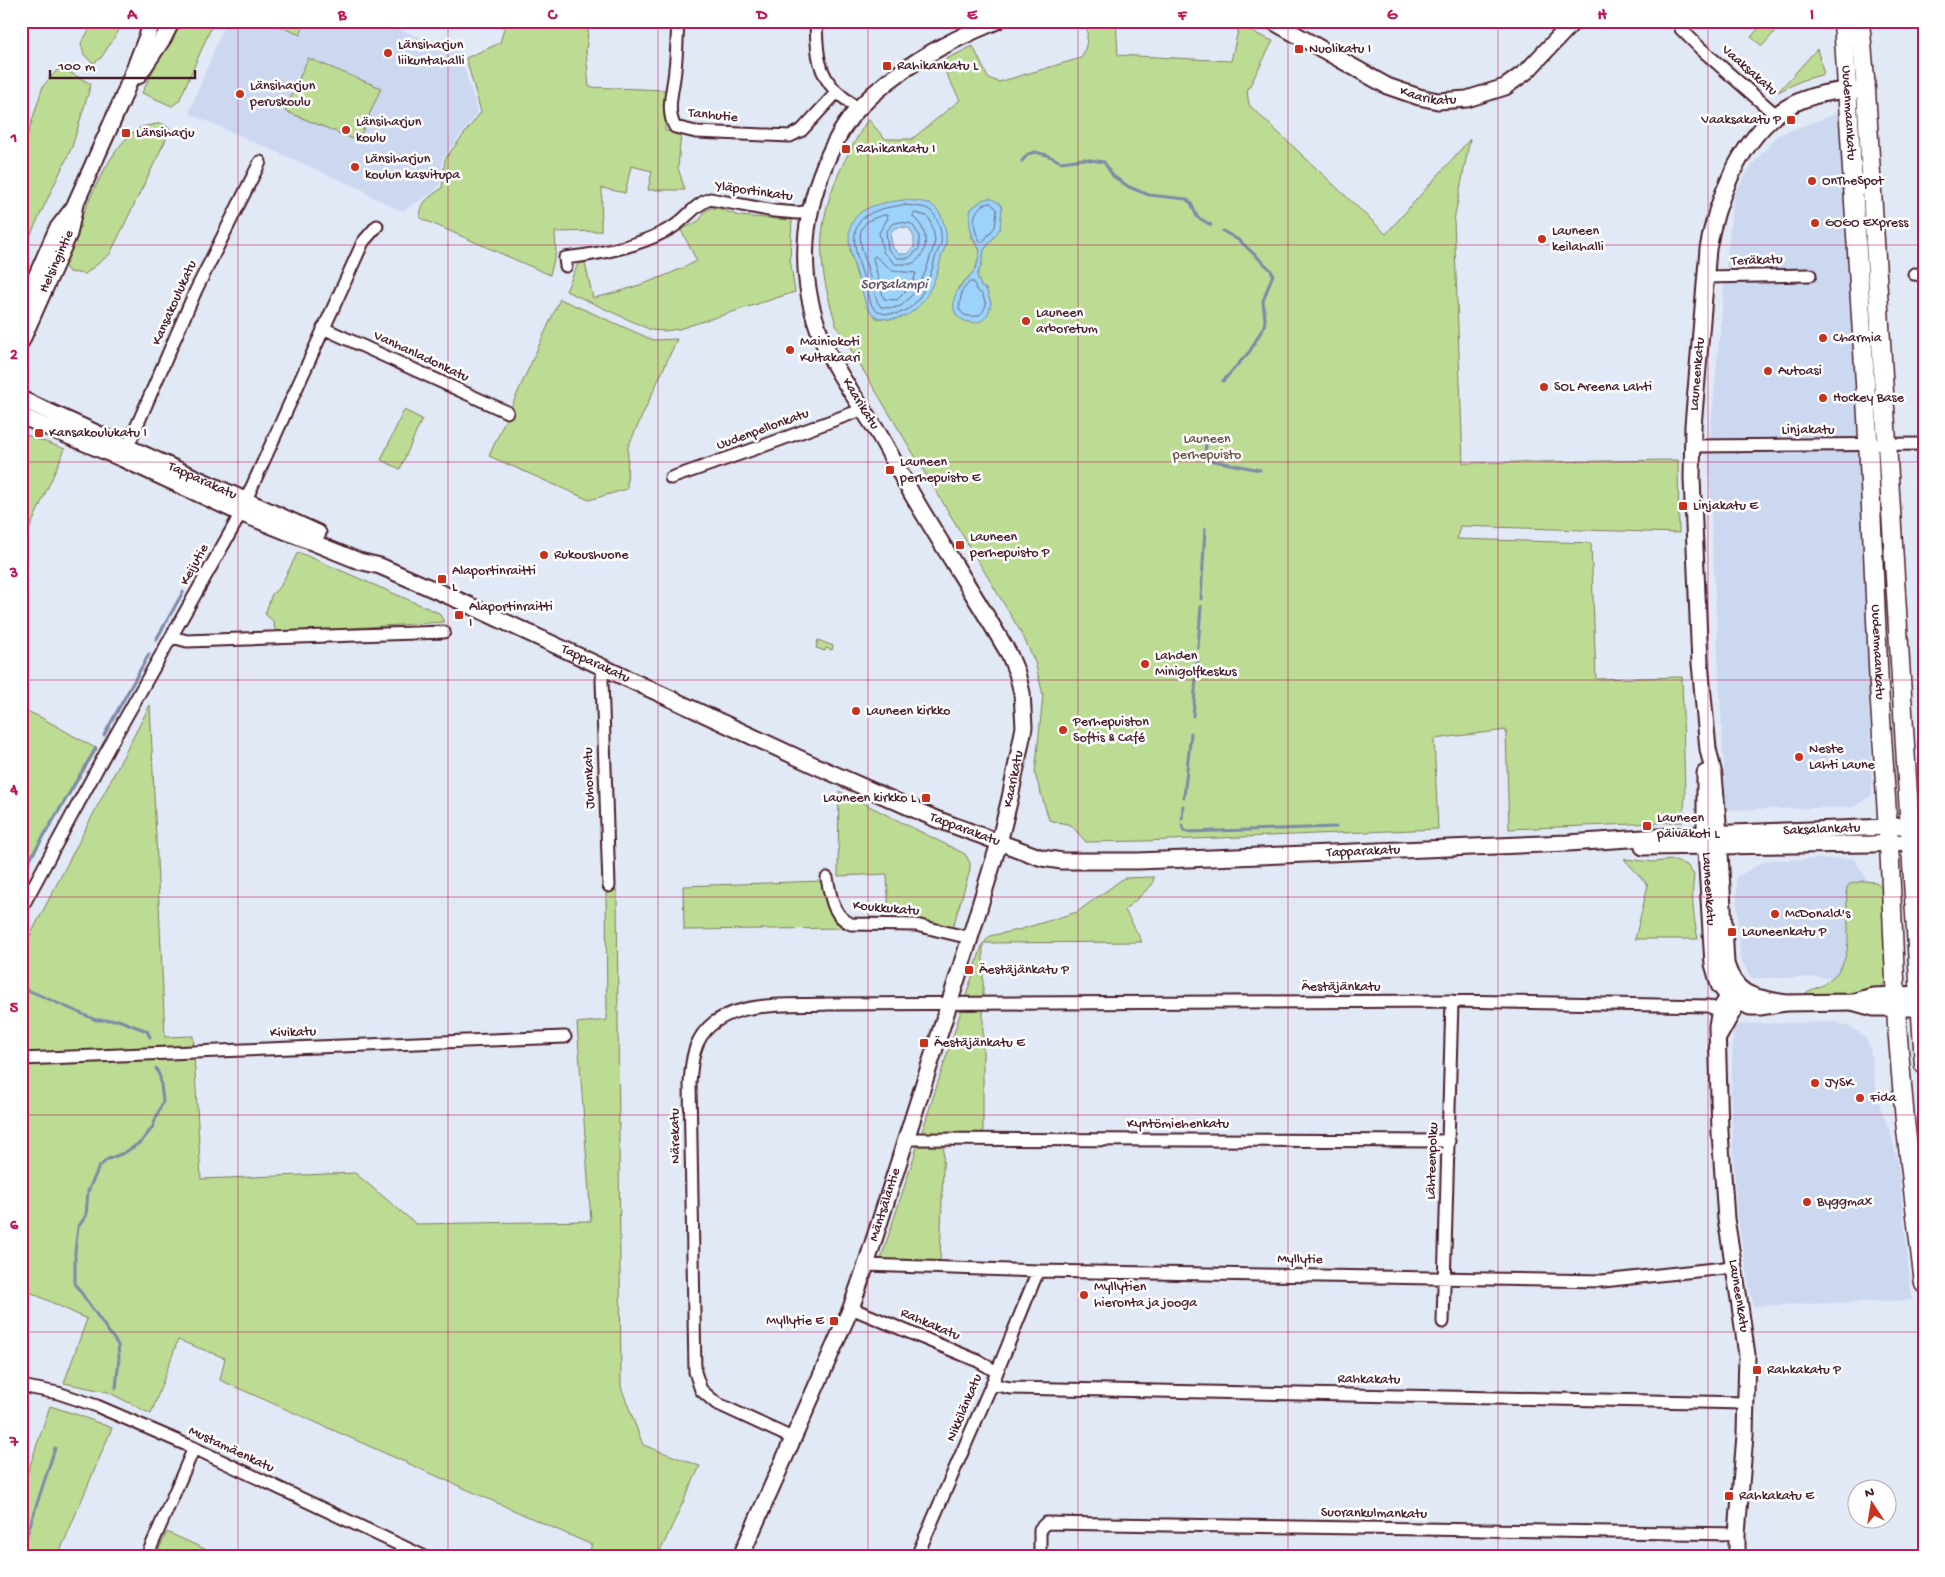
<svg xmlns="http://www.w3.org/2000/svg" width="1945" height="1577" font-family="'Gochi Hand',sans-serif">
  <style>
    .built { fill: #ccd8ef }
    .green { fill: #bcdb93; stroke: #837d5f; fill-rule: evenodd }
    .water { fill: #9bd3fb; stroke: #7b8ba8; fill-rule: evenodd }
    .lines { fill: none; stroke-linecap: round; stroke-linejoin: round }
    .shore { stroke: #6a677e; stroke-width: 1 }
    .stream { stroke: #7b8ba8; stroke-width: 3 }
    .street-casing { stroke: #4a1f2b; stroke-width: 15 }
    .secondary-casing { stroke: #4a1f2b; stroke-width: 19 }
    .primary-casing { stroke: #4a1f2b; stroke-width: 21 }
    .street { stroke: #fff; stroke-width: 11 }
    .secondary { stroke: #fff; stroke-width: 15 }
    .primary { stroke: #fff; stroke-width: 18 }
    .grid { fill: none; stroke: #c2185b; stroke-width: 1; stroke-opacity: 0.55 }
    .poi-dot { fill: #c8321e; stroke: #fff; stroke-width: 2 }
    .labels { text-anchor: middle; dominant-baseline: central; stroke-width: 5; stroke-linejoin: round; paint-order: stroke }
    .poi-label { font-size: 14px; fill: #4a1f2b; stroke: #fff; text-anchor: start }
    .street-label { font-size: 14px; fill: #4a1f2b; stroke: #fff }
    .park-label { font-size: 14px; fill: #6c574a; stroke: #fff }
    .water-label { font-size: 15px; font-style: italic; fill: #625569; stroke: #fff }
    .neatline { fill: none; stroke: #c2185b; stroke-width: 2 }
    .grid-label { font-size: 16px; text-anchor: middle; font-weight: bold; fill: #c2185b }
  </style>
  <rect width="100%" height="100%" fill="#e1e8f6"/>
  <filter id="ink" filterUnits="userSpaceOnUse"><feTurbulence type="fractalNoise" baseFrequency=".02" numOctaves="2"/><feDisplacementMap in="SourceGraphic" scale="10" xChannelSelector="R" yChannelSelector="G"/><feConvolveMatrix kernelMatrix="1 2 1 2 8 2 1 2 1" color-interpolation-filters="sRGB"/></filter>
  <g filter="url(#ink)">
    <path class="built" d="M226,21h151l82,31 19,60 -36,48 -1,22 -6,9 -33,20 -35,-17 -2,-3 -174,-77 -1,-4z
      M1841,112l21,298 10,385 -18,12 -128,3 -18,-353 25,-261 20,-32 25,-29z
      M1924,457v233l-10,-232z
      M1853,858l20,31 -7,88 -115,1 -11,-20 -4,-81 32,-17z
      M1834,1022l17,5 14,10 5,11 7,45 5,20 8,18 8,32 14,137 -159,6 -17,-97 -5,-115 2,-61 3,-6 6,-3z"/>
    <path class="green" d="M95,21h30l-24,37 -8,5 -9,-8 -3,-12z
      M177,21h37l-35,80 -7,5 -30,-13z
      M267,21h39l-6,14z
      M506,21h83l-3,30 3,36 77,3 -1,41 16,1 -3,36 7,22h-37l4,-19 -21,-5 -6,27 -23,-5 -1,43 -46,1 1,20 -6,23 -130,-57c0,-17 10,-21 22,-30l3,-29 36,-47 -15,-54 34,-15z
      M1086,21h30l2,34 113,6 8,-35 34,15 -26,50 2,14 137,129 84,-95 -16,81 9,243 215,-3 1,73 -219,-7 -3,13 134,4 5,136 86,-2 3,118 -2,27 -174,7 -3,-99 -72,9 4,90 -294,12 -58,1 -15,-17 -22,-5 -14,-46 8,-79 -8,-33 -13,-28 -186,-309c-6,-22 -13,-44 -14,-67 -4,-52 21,-97 46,-139l17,20h27l48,-39 -20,-38 33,-16 15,32 11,4 82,-24c7,-12 7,-24 5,-37zM984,199l8,41 -8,10 -3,16 -4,9 4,12 5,2 5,14 -34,-14 19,-20 4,-19 -8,-11 -1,-30zM905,200l28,6 7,8 5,18 1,13 -5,11 -4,18 -42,45 -19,-1 -19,-42 -7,-26 12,-38 16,-7z
      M1765,21h8l6,6 -17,19 -11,-9z
      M1817,49l7,25 -21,6 -25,12z
      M308,58l73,30 -23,53 -73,-30z
      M60,67l31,17 -19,63 -51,108v-99l22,-70z
      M161,123l10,6 -61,125 -25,20 -16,-2 -6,-8c14,-34 44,-122 79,-137 6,-2 13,-2 19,-4z
      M711,208h7l21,8 53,4 -2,39 5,33 -116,37 -15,2 -13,-1 -85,-39 12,-27 7,-1 8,35c37,-8 70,-20 104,-37l-16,-31 19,-10 5,-9z
      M560,299l93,41 24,-1 -49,108 -1,42 -38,11 -100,-44z
      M404,410l18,9 -22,50 -19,-9z
      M21,433l44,16 -44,99z
      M298,552l141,61 5,9 -168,11 -3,-12 -8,-7 7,-20 8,-7z
      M818,640l15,6 -1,4 -6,-2 -1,3 -9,-3z
      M150,705l15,332 28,-1 8,143 154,-6 61,51 175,-3 -14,-198 30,-3 -1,-129 11,-1 4,497 22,58 57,21 -42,90h-71l5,-11 -372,-165 5,-22 -47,-18 -27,74 -43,-22 -44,-9 23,-64 -66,-31v-335z
      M21,708l21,10 55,31 -76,127z
      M839,791l126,63 5,9v7l-18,60 -63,-11 -2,-45 -49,2z
      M1624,859l30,3 18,-2 15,5 7,10c-3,22 -1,41 4,64h-63l13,-54z
      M1154,877l-2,8 -27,25 17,32 -158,1 6,-7 32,-7 55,-17 47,-34z
      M822,881l11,38 16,9 -165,2 -1,-44z
      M1863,881l13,1 7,6 3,92 -5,8 -8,5 -68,1c5,-5 12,-6 18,-9 4,-3 8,-7 12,-10 22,-23 9,-61 12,-88l3,-3z
      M983,943v195l-39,1 -4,122 -60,1z
      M50,1406l28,9 34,13 -54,128h-37v-64z
      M167,1532l53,24h-51l-11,-5z"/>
    <path class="water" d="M990,198l8,4 4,5 -2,22 -16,21 -3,16 -4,9 4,12 5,2 5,14c-1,5 -2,11 -6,15 -8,9 -29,4 -31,-9 -2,-22 12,-25 21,-40 3,-5 4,-13 5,-19 -8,-13 -13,-25 -9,-41l13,-10z
      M905,200c8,1 19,1 27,5 10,6 16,27 14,39 -1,5 -4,9 -5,14 -6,27 -21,63 -54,61 -11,-1 -15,-4 -21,-13 -13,-55 -45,-99 39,-106zM901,227l8,1 5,9v10l-6,7h-9l-6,-6 -3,-14 4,-6z"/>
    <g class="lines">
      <path class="shore" d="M990,203l7,6 -2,18 -13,16c-11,-12 -12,-38 8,-40z
        M905,205c8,1 20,1 26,6 7,6 12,24 10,33 -1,4 -4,7 -5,11 -6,22 -16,61 -47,59 -9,-1 -13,-1 -18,-10 -12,-51 -43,-92 34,-99z
        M915,213l12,3 3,4 4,14 1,8 -9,28 -8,19 -17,17 -8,2 -12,-1 -4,-6c-4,-14 -8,-27 -12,-41 -4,-15 -11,-33 7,-41 5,-2 10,-4 15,-4l1,3 -9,15 4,19 12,12h16c20,-9 18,-35 2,-47z
        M901,222l11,2 7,11v14l-10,9h-12l-9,-9 -2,-17 6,-8z
        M875,256l18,15 23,2 -4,12 -15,15 -13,-1 -11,-40z
        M970,282h4l2,8 6,4 4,10c-3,13 -11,14 -22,11l-5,-6 3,-18z"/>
      <path class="stream" d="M1022,161l6,-7 7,-2 12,3 14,7 23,-3 20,3 9,14 16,11 20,8 37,4 5,4 6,14 14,8
        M1223,381l27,-30 14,-25 1,-6 -2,-19 10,-27 -3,-5 -30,-28 -17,-10
        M1204,459l56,11
        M1204,459l3,-22
        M1201,599l4,-70
        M156,640l27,-48
        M1198,648l3,-42
        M1197,668l1,-10
        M1193,716l3,-38
        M104,735l45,-81
        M1184,797l7,-64
        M1182,819l1,-13
        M1182,825l2,6 3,1 149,-5
        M21,874l75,-126
        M21,987l75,33h22l29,11 3,6
        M116,1388l3,-30 -1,-13 -43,-61v-32l3,-25 8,-11 2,-25 11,-24 9,-8 16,-6 17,-11 11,-14 11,-27 -3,-24 -4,-9
        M21,1553l34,-105"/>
      <g class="street-casing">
        <path id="street" d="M678,21c-1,16 -1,32 -3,48 -1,19 -10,40 0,58l21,5 94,4 12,-6 35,-38
          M816,21c1,27 0,50 20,70 7,7 15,11 21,19
          M1681,29l19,19 76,67
          M566,266l-1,-8c37,-4 76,-12 108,-31 13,-8 22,-23 37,-28l64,12 24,2 12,-2
          M1914,274l10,1
          M1705,277l105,-2
          M323,328l184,84
          M1693,446l231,-2
          M125,453l71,-163 64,-128
          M671,478l92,-32 101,-37
          M172,637l15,4 257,-9
          M603,668l-1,12 7,206
          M827,878c4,19 5,37 24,46l65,1 54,13
          M21,909l88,-162 126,-223 128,-282 14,-16
          M21,1059l544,-22
          M907,1139l542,2
          M866,1265l172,6 565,10 130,-14
          M851,1308l127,53 19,11
          M1443,1322l9,-321
          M992,1384l18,4 736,15
          M21,1386l37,7 39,13 97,42 229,108
          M792,1438l-76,-35 -15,-13 -6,-18 -5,-288c1,-14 2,-29 8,-42 21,-44 89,-36 130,-38l624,-3 256,5 18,7
          M147,1556l47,-108
          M917,1556l80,-184 41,-101
          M1040,1556v-27l6,-6 691,11"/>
      </g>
      <g class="secondary-casing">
        <g id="secondary">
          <path id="s1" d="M1272,21l115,65 32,11 19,4 29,-2 38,-12 22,-16 47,-50"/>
          <path d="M138,76l26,-39 8,-16"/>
          <path d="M21,311l36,-82 17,-22 48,-107 31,-79"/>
          <path id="s2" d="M21,342l48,-108 5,-24"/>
          <path id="s3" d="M21,399l297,134"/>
          <path id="s4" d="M21,416l102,43 117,54 119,48 21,5 80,35 356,165 120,53 106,39 20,3h76l430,-18 137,-9 183,-7 36,-3"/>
          <path id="s5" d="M1705,773v61l8,130 6,21 9,11 22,11h10l25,-4 67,-1 21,-6 51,-2"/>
          <path d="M1643,847l228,-3 39,-2 14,-3"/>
          <path d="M1852,1002l22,6h50"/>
          <path id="s6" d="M1785,1003c-30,-6 -48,-5 -59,-39l-7,-130 -5,-59 -6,-26 -8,-86 -8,-185 1,-52 15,-177c8,-47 30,-103 68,-134 23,-18 54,-25 83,-25"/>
          <path d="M1719,1036l19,-34 1,-8"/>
          <path id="s7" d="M741,1556l110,-248 15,-43 104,-327 29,-95 11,-45 14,-71 -2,-34 -5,-20 -8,-19c-30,-52 -63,-102 -93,-153 -13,-22 -24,-44 -36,-65 -19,-31 -45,-64 -58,-97 -24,-60 -21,-117 3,-175 8,-19 19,-41 34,-56 39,-41 87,-66 138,-87"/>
          <path d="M1737,1556v-22l8,-99 2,-80 -8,-56 -13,-80 -6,-87 -3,-106c3,-19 6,-27 23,-36"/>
        </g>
      </g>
      <g class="primary-casing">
        <g id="primary">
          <path id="s8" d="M1843,21l24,395 12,271 11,176 7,163 8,95 19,163"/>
          <path d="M1860,21l6,69 58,975"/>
        </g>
      </g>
      <use href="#street" class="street"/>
      <use href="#secondary" class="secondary"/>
      <use href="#primary" class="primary"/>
    </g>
  </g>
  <path class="grid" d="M238,21v1535M448,21v1535M658,21v1535M868,21v1535M1078,21v1535M1288,21v1535M1498,21v1535M1708,21v1535M21,245h1903M21,462h1903M21,680h1903M21,897h1903M21,1115h1903M21,1332h1903"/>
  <g class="poi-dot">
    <rect x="1294" y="44" width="10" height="10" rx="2.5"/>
    <circle cx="388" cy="53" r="5"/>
    <rect x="882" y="61" width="10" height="10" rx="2.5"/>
    <circle cx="240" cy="94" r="5"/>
    <rect x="1786" y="115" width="10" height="10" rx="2.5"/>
    <circle cx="346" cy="130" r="5"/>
    <rect x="121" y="128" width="10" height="10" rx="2.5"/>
    <rect x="841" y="144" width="10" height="10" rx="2.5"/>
    <circle cx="355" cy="167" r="5"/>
    <circle cx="1812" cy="181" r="5"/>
    <circle cx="1815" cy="223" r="5"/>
    <circle cx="1542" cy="239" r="5"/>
    <circle cx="1026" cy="321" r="5"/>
    <circle cx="1823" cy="338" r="5"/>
    <circle cx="790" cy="350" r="5"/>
    <circle cx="1768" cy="371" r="5"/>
    <circle cx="1544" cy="387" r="5"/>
    <circle cx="1823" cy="398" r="5"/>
    <rect x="34" y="428" width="10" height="10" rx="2.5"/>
    <rect x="885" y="465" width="10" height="10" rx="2.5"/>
    <rect x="1678" y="501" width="10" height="10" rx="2.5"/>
    <rect x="955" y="540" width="10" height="10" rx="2.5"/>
    <circle cx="544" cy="555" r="5"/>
    <rect x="437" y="574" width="10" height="10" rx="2.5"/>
    <rect x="454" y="610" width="10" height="10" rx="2.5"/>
    <circle cx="1145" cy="664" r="5"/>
    <circle cx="856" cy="711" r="5"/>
    <circle cx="1063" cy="730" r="5"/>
    <circle cx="1799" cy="757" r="5"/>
    <rect x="921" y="793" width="10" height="10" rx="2.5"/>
    <rect x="1642" y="821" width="10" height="10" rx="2.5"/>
    <circle cx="1775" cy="914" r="5"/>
    <rect x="1727" y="927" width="10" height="10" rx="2.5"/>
    <rect x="964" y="965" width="10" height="10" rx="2.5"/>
    <rect x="919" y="1038" width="10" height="10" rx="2.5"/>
    <circle cx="1815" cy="1083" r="5"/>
    <circle cx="1860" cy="1098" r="5"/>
    <circle cx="1807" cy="1202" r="5"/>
    <circle cx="1084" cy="1295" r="5"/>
    <rect x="829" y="1316" width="10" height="10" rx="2.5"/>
    <rect x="1752" y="1365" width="10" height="10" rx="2.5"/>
    <rect x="1724" y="1491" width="10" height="10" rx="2.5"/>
  </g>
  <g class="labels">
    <g class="poi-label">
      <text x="398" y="45">Länsiharjun<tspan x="398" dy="16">liikuntahalli</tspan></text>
      <text x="1309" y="49">Nuolikatu I</text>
      <text x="897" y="66">Rahikankatu L</text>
      <text x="250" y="86">Länsiharjun<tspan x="250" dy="16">peruskoulu</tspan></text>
      <text x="1781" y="120" text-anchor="end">Vaaksakatu P</text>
      <text x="356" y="122">Länsiharjun<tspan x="356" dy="16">koulu</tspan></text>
      <text x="136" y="133">Länsiharju</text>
      <text x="856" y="149">Rahikankatu I</text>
      <text x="365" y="159">Länsiharjun<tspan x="365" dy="16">koulun kasvitupa</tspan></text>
      <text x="1822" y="181">OnTheSpot</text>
      <text x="1825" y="223">GOGO Express</text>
      <text x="1552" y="231">Launeen<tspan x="1552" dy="16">keilahalli</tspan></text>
      <text x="1036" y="313">Launeen<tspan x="1036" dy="16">arboretum</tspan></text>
      <text x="1833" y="338">Charmia</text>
      <text x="800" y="342">Mainiokoti<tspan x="800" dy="16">Kultakaari</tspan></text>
      <text x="1778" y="371">Autoasi</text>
      <text x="1554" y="387">SOL Areena Lahti</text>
      <text x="1833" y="398">Hockey Base</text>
      <text x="49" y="433">Kansakoulukatu I</text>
      <text x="900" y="462">Launeen<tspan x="900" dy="16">perhepuisto E</tspan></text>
      <text x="1693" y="506">Linjakatu E</text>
      <text x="970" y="537">Launeen<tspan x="970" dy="16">perhepuisto P</tspan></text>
      <text x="554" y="555">Rukoushuone</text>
      <text x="452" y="571">Alaportinraitti<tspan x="452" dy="16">L</tspan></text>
      <text x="469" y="607">Alaportinraitti<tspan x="469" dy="16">I</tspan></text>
      <text x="1155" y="656">Lahden<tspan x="1155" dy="16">Minigolfkeskus</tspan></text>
      <text x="866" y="711">Launeen kirkko</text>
      <text x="1073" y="722">Perhepuiston<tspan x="1073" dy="16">Softis &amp; Café</tspan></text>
      <text x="1809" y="749">Neste<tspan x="1809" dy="16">Lahti Laune</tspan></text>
      <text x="916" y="798" text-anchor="end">Launeen kirkko L</text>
      <text x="1657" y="818">Launeen<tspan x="1657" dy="16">päiväkoti L</tspan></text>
      <text x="1785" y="914">McDonald's</text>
      <text x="1742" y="932">Launeenkatu P</text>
      <text x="979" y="970">Äestäjänkatu P</text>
      <text x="934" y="1043">Äestäjänkatu E</text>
      <text x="1825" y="1083">JYSK</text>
      <text x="1870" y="1098">Fida</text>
      <text x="1817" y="1202">Byggmax</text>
      <text x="1094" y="1287">Myllytien<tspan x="1094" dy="16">hieronta ja jooga</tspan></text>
      <text x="824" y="1321" text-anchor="end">Myllytie E</text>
      <text x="1767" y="1370">Rahkakatu P</text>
      <text x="1739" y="1496">Rahkakatu E</text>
    </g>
    <g class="street-label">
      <text transform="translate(1749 71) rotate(41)">Vaaksakatu</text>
      <text stroke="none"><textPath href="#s1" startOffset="175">Kaarikatu</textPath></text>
      <text stroke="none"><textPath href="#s8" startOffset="92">Uudenmaankatu</textPath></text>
      <text transform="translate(713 116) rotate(6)">Tanhutie</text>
      <text transform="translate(754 192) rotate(8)">Yläportinkatu</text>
      <text stroke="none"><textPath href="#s2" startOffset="88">Helsingintie</textPath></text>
      <text transform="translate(1757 261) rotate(-2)">Teräkatu</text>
      <text transform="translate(175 303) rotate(-66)">Kansakoulukatu</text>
      <text transform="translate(421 357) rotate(25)">Vanhanladonkatu</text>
      <text stroke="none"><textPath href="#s6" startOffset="668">Launeenkatu</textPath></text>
      <text transform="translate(860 404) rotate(58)">Kaarikatu</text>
      <text transform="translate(763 430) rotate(-20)">Uudenpellonkatu</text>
      <text x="1808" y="430">Linjakatu</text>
      <text stroke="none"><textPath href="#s3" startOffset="199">Tapparakatu</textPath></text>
      <text transform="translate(195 565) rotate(-61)">Keijutie</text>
      <text stroke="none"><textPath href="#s8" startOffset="632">Uudenmaankatu</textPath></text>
      <text stroke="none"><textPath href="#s4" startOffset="626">Tapparakatu</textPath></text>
      <text transform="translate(590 778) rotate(-92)">Juhonkatu</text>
      <text stroke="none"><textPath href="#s7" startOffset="825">Kaarikatu</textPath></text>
      <text stroke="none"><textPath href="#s4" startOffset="1031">Tapparakatu</textPath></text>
      <text stroke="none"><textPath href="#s4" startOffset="1894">Saksalankatu</textPath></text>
      <text stroke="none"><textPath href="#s4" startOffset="1435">Tapparakatu</textPath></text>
      <text stroke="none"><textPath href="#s5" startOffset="116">Launeenkatu</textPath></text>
      <text transform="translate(886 909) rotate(5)">Koukkukatu</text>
      <text x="1341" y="987">Äestäjänkatu</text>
      <text transform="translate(293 1033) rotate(-2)">Kivikatu</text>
      <text x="1178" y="1124">Kyntömiehenkatu</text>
      <text transform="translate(676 1136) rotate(-91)">Närekatu</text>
      <text transform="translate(1433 1161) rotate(-88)">Lähteenpolku</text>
      <text stroke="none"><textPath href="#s7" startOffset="380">Mäntsäläntie</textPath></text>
      <text transform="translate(1300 1260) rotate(1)">Myllytie</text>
      <text transform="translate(1738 1296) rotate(81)">Launeenkatu</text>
      <text transform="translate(930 1325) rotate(23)">Rahkakatu</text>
      <text transform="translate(1369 1380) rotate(1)">Rahkakatu</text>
      <text transform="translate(965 1408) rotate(-67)">Nikkilänkatu</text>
      <text transform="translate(231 1450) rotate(25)">Mustamäenkatu</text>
      <text transform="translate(1374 1514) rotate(1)">Suorankulmankatu</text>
    </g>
    <g class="park-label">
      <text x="1207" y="439">Launeen<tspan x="1207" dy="16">perhepuisto</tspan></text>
    </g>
    <g class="water-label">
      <text x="894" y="285">Sorsalampi</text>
    </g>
  </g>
  <rect width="1945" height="1577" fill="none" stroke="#fff" stroke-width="55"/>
  <g transform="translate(1872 1504) rotate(348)"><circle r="24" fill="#ffffff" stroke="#b7a5aa"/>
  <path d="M0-4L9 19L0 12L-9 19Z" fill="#c8321e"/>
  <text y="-8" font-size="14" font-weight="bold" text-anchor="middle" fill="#4a1f2b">N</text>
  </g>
  <path d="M50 70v8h145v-8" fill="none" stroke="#4a1f2b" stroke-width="2.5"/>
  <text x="58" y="70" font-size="15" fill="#4a1f2b" stroke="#ffffff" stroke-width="4" paint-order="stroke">100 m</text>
  <rect x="28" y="28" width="1890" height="1522" class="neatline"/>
  <g class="grid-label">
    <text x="132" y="19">A</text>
    <text x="342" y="19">B</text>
    <text x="552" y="19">C</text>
    <text x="762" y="19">D</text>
    <text x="972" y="19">E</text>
    <text x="1182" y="19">F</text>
    <text x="1392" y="19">G</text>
    <text x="1602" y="19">H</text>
    <text x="1812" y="19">I</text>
    <text x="14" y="142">1</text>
    <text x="14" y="359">2</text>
    <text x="14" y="577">3</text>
    <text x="14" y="794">4</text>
    <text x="14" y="1012">5</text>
    <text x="14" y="1229">6</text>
    <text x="14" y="1446">7</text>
  </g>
</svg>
